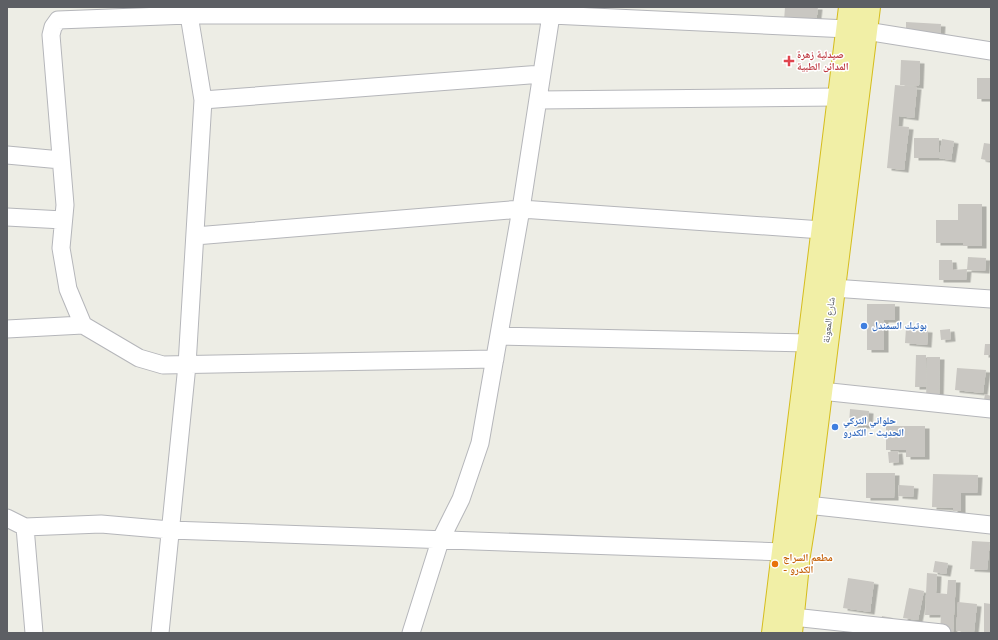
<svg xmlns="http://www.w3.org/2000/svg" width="998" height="640" font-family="'Nunito Sans','Noto Naskh Arabic',sans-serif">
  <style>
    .building { fill: #c9c7c2; filter: url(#shadow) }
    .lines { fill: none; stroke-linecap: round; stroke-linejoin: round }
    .minor-casing { stroke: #b5b6ba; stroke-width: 19 }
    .trunk-casing { stroke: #d5bd1d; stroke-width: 24 }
    .minor { stroke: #fff; stroke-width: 17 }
    .trunk { stroke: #f1efa6; stroke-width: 22 }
    .health-dot { fill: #e0444e; stroke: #fff; stroke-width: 1.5 }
    .shop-dot { fill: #3f7fe0; stroke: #fff; stroke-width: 1.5 }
    .food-dot { fill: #e8710a; stroke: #fff; stroke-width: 1.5 }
    .labels { text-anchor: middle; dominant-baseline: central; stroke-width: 3; stroke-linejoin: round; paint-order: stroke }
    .health-label { font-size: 10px; font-weight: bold; fill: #be3a42; stroke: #fff; text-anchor: start }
    .street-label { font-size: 10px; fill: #5d5f64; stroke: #fff }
    .shop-label { font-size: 10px; font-weight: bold; fill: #366cbe; stroke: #fff; text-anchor: start }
    .food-label { font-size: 10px; font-weight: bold; fill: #c56008; stroke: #fff; text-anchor: start }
  </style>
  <defs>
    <filter id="shadow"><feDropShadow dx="4.5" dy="2.5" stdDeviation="0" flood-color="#0004"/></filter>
  </defs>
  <rect width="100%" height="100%" fill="#edede5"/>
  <path class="building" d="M785,7h33l-2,17 -32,-3z
    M906,22l35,2 -1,15 -34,-1z
    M901,60l19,1 -1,25 -19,-1z
    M977,78h14v21h-14z
    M895,85l22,2 -3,31 -15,-2 -1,10 11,1 -5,43 -17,-2z
    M914,138h25v20h-25z
    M942,139l12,2 -3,19 -12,-2z
    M984,143l7,1v17l-10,-2z
    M958,204h24v42h-19v-3h-27v-23h22z
    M968,257l18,1 -1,13 -18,-1z
    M939,260h13l1,10 14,-1 -1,11h-27z
    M867,304h28v16h-11v30h-17z
    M906,328l22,2 -1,15 -22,-2z
    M950,329l1,10 -10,1 -1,-10z
    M985,344h6v11h-7z
    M916,355h10v32h-11z
    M927,357h13l-1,44h-13z
    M957,368l29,2 -3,23 -28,-3z
    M985,394l6,2v6l-8,4z
    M850,409l19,2 -1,15 -19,-1z
    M886,426h39v31h-19v-7h-20z
    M898,451l1,11 -10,1 -1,-11z
    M866,473h29l-1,25h-28z
    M933,474l45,1 -1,18h-16v18h-8v-3l-21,-1z
    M899,485l15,1 -1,11 -15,-1z
    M972,541l18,1 -3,28 -17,-1z
    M935,561l13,2 -2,11 -13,-2z
    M927,573l10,1 -1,19 11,1 1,-14h8l-3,53 -13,-1 1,-17h-16z
    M848,578l26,4 -4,30 -27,-4z
    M909,588l15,3 -6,29 -15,-2z
    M958,602l19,2 -3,28 -18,-1z
    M984,603l7,1v29h-7z
    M882,616l11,2 -1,10 -12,-2z"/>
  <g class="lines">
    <g class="minor-casing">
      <path id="minor" d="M866,31l125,20
        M203,100l339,-26
        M538,100l300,-3
        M7,155l54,5
        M7,217l56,3
        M195,236l326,-27 301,21
        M833,288l158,11
        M83,325l-15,-36 -7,-41 4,-43 -14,-170 2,-8 5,-7 131,-5h362l297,14
        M7,329l76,-4 56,33 24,7 332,-6
        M499,336l310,7
        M821,391l170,18
        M807,505l184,20
        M7,518l18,9 76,-3 69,6 613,22
        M25,527l9,106
        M793,617l149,16
        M160,633l27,-268 16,-265 -14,-85 -4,-8
        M411,633l29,-92 21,-42 19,-56 41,-234 30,-194"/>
    </g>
    <g class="trunk-casing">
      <path id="trunk" d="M773,633l77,-626
        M791,633l8,-78 8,-50 62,-498"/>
    </g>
    <use href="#minor" class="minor"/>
    <use href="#trunk" class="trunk"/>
  </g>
  <path class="health-dot" d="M787 55h4v4h4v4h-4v4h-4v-4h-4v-4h4z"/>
  <g class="shop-dot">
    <circle cx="864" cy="326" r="4"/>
    <circle cx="835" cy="427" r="4"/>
  </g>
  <circle class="food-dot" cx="775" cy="564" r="4"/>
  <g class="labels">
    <g class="health-label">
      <text x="797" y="55">صيدلية زهرة<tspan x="797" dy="12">المدائن الطبية</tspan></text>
    </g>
    <g class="street-label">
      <text transform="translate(829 320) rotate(-83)">شارع المعونة</text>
    </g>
    <g class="shop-label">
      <text x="872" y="326">بوتيك السمندل</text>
      <text x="843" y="421">حلواني التركي<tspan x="843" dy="12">الحديث - الكدرو</tspan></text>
    </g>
    <g class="food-label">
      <text x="783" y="558">مطعم السراج<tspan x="783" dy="12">- الكدرو</tspan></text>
    </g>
  </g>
  <rect width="998" height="640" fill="none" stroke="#5d5f64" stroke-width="16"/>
</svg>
